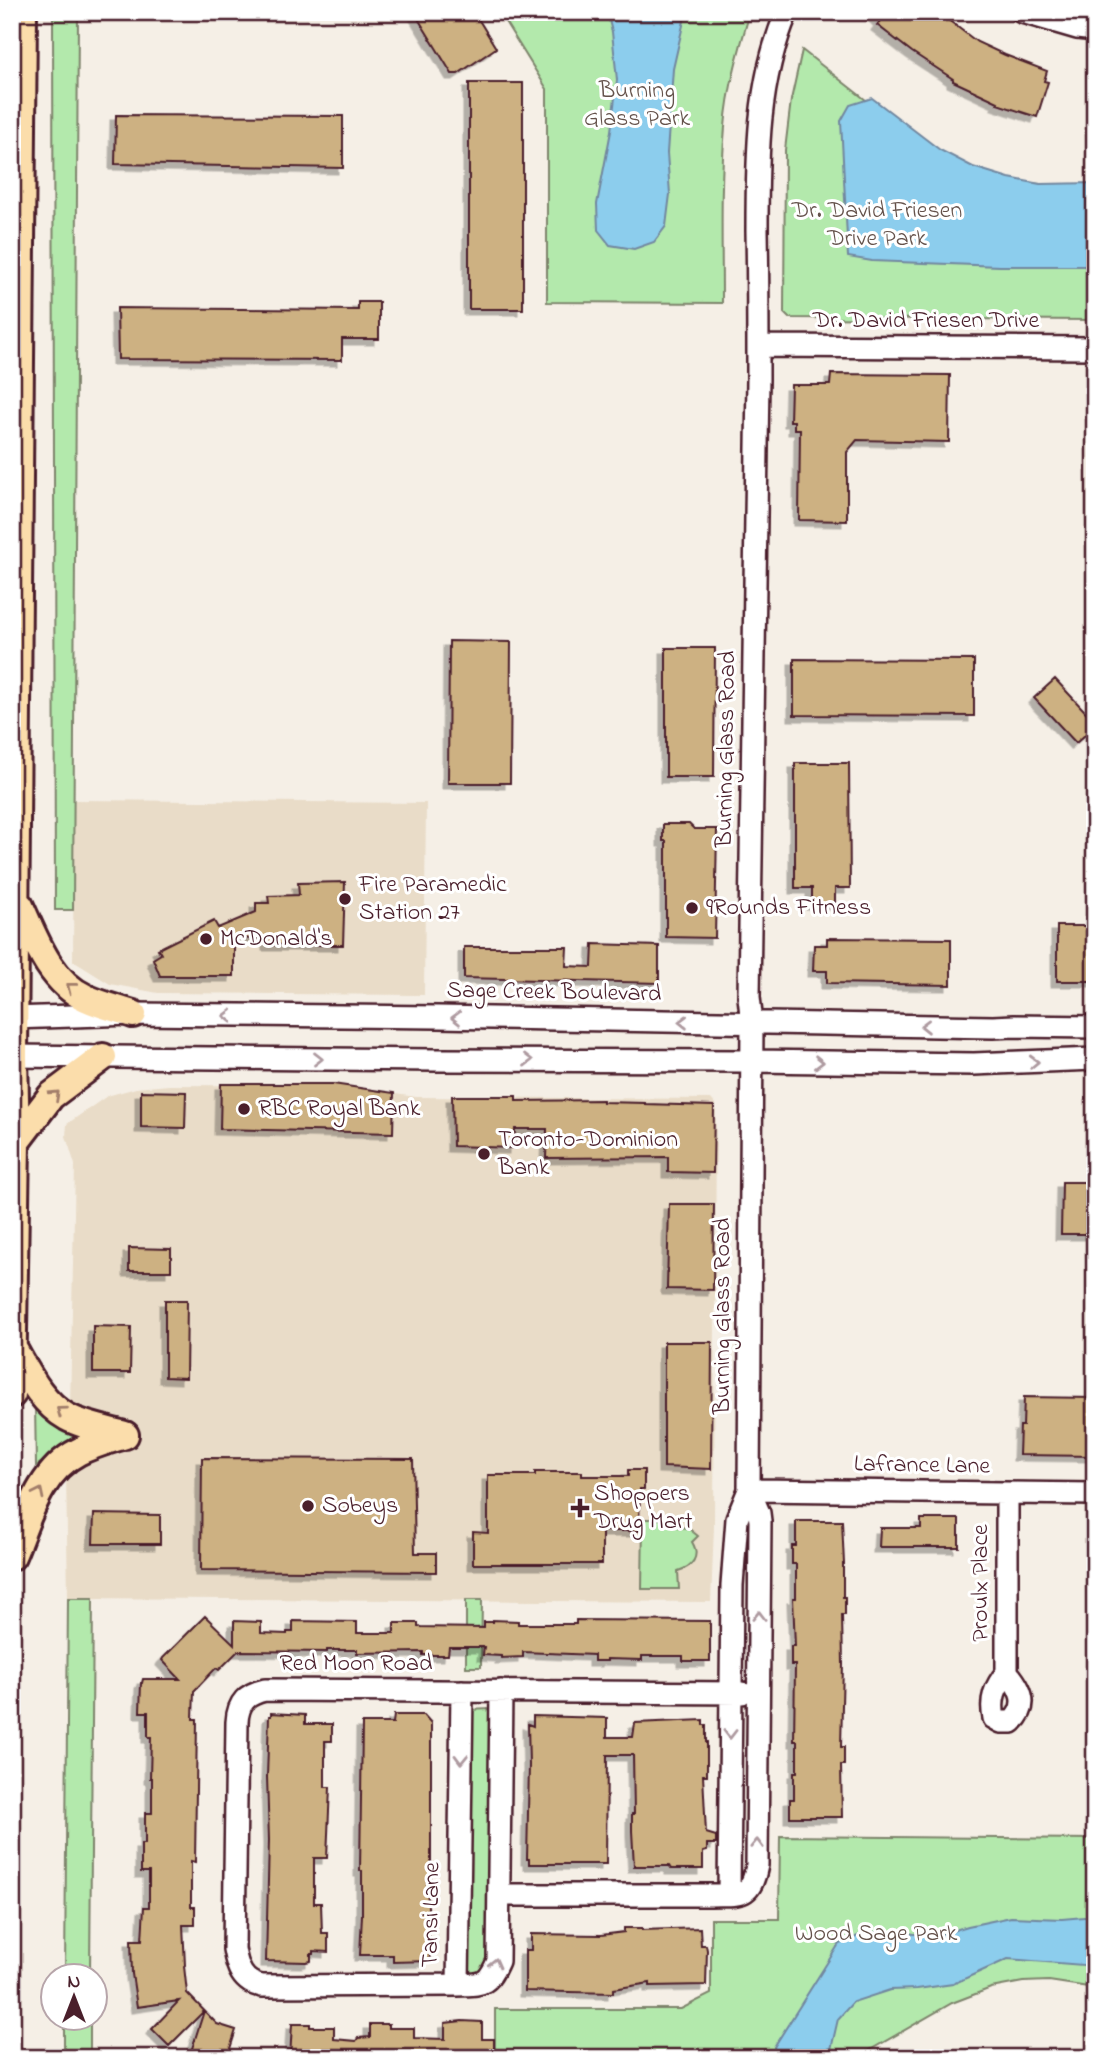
<svg xmlns="http://www.w3.org/2000/svg" width="1107" height="2070" font-family="'Indie Flower',sans-serif">
  <style>
    .built { fill: #e9dcc8 }
    .green { fill: #b3e9ac; stroke: #7e846c; stroke-width: 2 }
    .water { fill: #8ccded; stroke: #72879f; stroke-width: 2 }
    .building { fill: #cdb182; stroke: #4a1f2b; stroke-width: 2; filter: url(#shadow) }
    .lines { fill: none; stroke-linecap: round; stroke-linejoin: round }
    .minor-casing { stroke: #4a1f2b; stroke-width: 26 }
    .major-casing { stroke: #4a1f2b; stroke-width: 32 }
    .minor { stroke: #fff; stroke-width: 21 }
    .major { stroke: #fbddab; stroke-width: 26 }
    .oneway { stroke: #a27e6b }
    .oneway2 { stroke: #ae9aa0 }
    .poi-dot { fill: #4a1f2b; stroke: #fff; stroke-width: 2.5 }
    .labels { text-anchor: middle; dominant-baseline: central; stroke-width: 6; stroke-linejoin: round; paint-order: stroke }
    .park-label { font-size: 24px; fill: #64524b; stroke: #fff }
    .street-label { font-size: 24px; fill: #4a1f2b; stroke: #fff }
    .poi-label { font-size: 24px; fill: #4a1f2b; stroke: #fff; text-anchor: start }
  </style>
  <defs>
    <filter id="shadow"><feDropShadow dx="-5.5" dy="5.5" stdDeviation="0" flood-color="#0004"/></filter>
  </defs>
  <rect width="100%" height="100%" fill="#f5efe6"/>
  <filter id="ink" filterUnits="userSpaceOnUse"><feTurbulence type="fractalNoise" baseFrequency=".0143" numOctaves="2"/><feDisplacementMap in="SourceGraphic" scale="14" xChannelSelector="R" yChannelSelector="G"/><feConvolveMatrix kernelMatrix="1 2 1 2 8 2 1 2 1" color-interpolation-filters="sRGB"/></filter>
  <g filter="url(#ink)">
    <path class="built" d="M74,800l352,3 -2,192 -266,-2 -48,-9 -37,-23z
      M169,1085l170,1 77,11 295,2 5,6 -2,422 -3,75 -643,-4 -2,-127 4,-63 5,-243 -9,-29 1,-12 40,-28 29,-8z"/>
    <path class="green" d="M53,12h25l-5,898h-18z
      M499,12h251c-11,38 -22,76 -25,115 -5,58 -3,118 -3,176l-175,-1v-213z
      M802,50l115,90 81,40 97,9v131l-306,-2 -5,-5 1,-163 6,-50z
      M35,1404l59,31 -43,21 -15,10z
      M643,1519h35v8l10,1 10,8 -6,6c9,15 0,25 -14,29l1,18h-37z
      M68,1598h25l-3,377h-25z
      M466,1600h16l-1,67h-15z
      M491,1709l-2,235 -3,18 -8,13h-11l1,-265z
      M780,1836l315,3v149l-46,-7 -26,1 -32,6 -39,15 -96,55h-361v-49h186l30,-15v-75h68z
      M64,2018h26v40h-26z"/>
    <path class="water" d="M607,12h79l-13,57 -6,84 3,41 -4,32 -12,16 -20,7 -24,-4 -12,-15 -1,-26 14,-73 6,-51 -5,-48z
      M872,98l68,52 33,17 36,11 31,6 55,-1v83h-95l-128,-5 -24,-4 -7,-136 9,-16z
      M1095,1916v50l-87,-7 -55,25 -36,5 -27,1 -37,12 -15,17 -9,39h-52l-3,-11 65,-103 28,-12h28l40,4 33,-10 43,-9 51,2z"/>
    <path class="building" d="M414,12h60l22,36 -38,26h-6z
      M871,12h67l39,30 28,13 42,16 -3,10 4,1 -11,35 -40,-13 1,-2 -45,-21v-2l-41,-27 -35,-27 3,-4z
      M469,83h54v226h-54z
      M116,115l227,1v52l-228,-4z
      M358,302h21v37h-37v21l-224,-1 -1,-51 241,2z
      M831,374l119,1 -1,67 -92,-2 -10,12v69l-48,-1 1,-91h-6v-8h-4l1,-36h39z
      M449,641l62,1 -1,141h-62z
      M666,648h49l-1,129h-48z
      M794,659l180,1v56l-180,-1z
      M1055,679l40,43v4l-19,17 -42,-45z
      M795,763h54l1,125h-15v16h-23v-16h-17z
      M663,824h26l5,5h23l-2,109 -49,-1v-96h-3z
      M345,882l-2,63h-75v-7l-34,1v37h-74l-7,-17 8,-5 -3,-5 56,-28 4,7 38,-16v-9h13l-1,-7 31,-1 -1,-12z
      M1057,926h38v55h-38z
      M827,938l124,1v46l-124,-2v-12h-14l1,-26h13z
      M593,944l66,2v37l-195,-5v-31h103l-1,19 26,1z
      M221,1084h112l61,9 -1,40 -173,-4z
      M141,1091l45,1 -1,36 -44,-1z
      M452,1096h64v5l87,-1v2l42,1v1l69,2 -1,67 -45,-1v-15l-122,1 1,-29h-32l-1,19 -61,-2z
      M1062,1182h33v52h-34z
      M669,1204h45l-1,86 -46,-1z
      M129,1248l42,1v22h-42z
      M165,1300h22l-1,78 -21,-1z
      M93,1326l38,1 -1,46h-37z
      M664,1342h48l-1,127 -47,-2z
      M1024,1397l71,1v58l-76,-1 1,-29h3z
      M202,1458l211,1 2,94h21v19l-235,-2z
      M628,1470h16v19h-4l-1,42h-37v33h-129v-32l15,1v-58h47v-3h47v4h46z
      M94,1514l66,1v29h-67z
      M921,1519h38v28h-80l1,-19h41z
      M796,1521h46l2,43h-1v33h2v18h-3l1,49 -2,83h3v18h-3l1,52h-52v-18h4v-27h3v-31h-3l1,-76h-4v-19h4l-2,-48h3v-34h-4v-18h4z
      M205,1616l29,28v-23l27,1v11l26,1v-2h6v-11l64,1v11h37v-10h24v4l66,1v-6h9v-2l25,1v3h58v-4l134,1v40h-27v-5h-41v4l-35,-1v2h-13v-6l-71,-3v5l-22,1v-2l-18,-1 1,-8h-35l-1,8h-25v-3l-66,1v-3h-30v2l-89,-1 -19,19 -3,-2 -22,23 -1,28h4l-2,143 -4,-1v46h4v18h-12l2,40 -1,1 3,27 30,31 19,6 -9,28h-38l15,-47 -35,35 -17,-17 27,-28 -42,6 -5,-33 -1,-34h11l2,-33h5v-35h-8v-28h4v-31h7v-35h-2l1,-41h-3v-25h-8l1,-29h1l1,-4h37l-18,-19 1,-2z
      M271,1713l34,2v9h27v17h-7v46h5l-3,71h-13v45h7l1,30h6v19l-14,-1v3h-3v7l-5,1 -40,-1 3,-121 -2,-63 2,-61h2z
      M394,1715h30l7,8v156h-4l3,82 -37,1v-7h-33l2,-40v-44h-2l2,-148h31z
      M533,1716l74,2v19h26l2,-14 68,-3v5h3v17h1v33h-4l3,58 10,3v8h-9v7l-4,1v17h-32l-2,-3h-35l-2,-35v-17h2l-1,-59h-26l-1,109h-77v-5h-2l2,-94 -1,-41 5,2z
      M624,1928h18v2l58,-2 1,17h5l1,5 -1,35 -56,1v-3l-37,6v4l-88,-2v-41h6v-16l70,1 23,-3z
      M462,2021l20,1v17h12v19h-204l2,-34h18v3h24v12l22,2 2,-3 12,-1v-13h19v4h25v10l31,1v-16z"/>
    <g class="lines">
      <g class="minor-casing">
        <path id="minor" d="M787,12c-30,69 -30,145 -30,219 1,49 1,98 1,148 -2,206 -5,412 -9,618l3,26 -3,467 346,4
          M1022,12l55,16 18,2
          M758,346l337,2
          M12,1018l121,-4 305,3 555,10 21,-1 81,1
          M12,1056l424,4 315,1 223,3 121,-5
          M1007,1494v178c14,16 23,33 5,50h-11l-7,-4c-4,-19 1,-31 13,-46
          M462,1691l-4,294c25,-1 29,1 40,-24l3,-270
          M499,1895h211c30,-1 41,4 47,-30l3,-344 -1,-8 -10,-23 -12,29 -5,66 -3,309
          M458,1985l-196,1c-20,-3 -25,-19 -28,-37l3,-227c1,-20 10,-28 28,-32l477,3"/>
      </g>
      <g class="major-casing">
        <path id="major" d="M20,906c15,33 30,76 66,92 15,7 32,11 47,16
          M16,1142l35,-46 52,-39
          M13,1348c15,26 28,54 54,69 17,9 39,13 58,18
          M12,1394l4,-252 -2,-86 9,-1044
          M12,1556c16,-38 27,-84 66,-104 15,-8 31,-12 47,-17"/>
      </g>
      <use href="#minor" class="minor"/>
      <use href="#major" class="major"/>
    </g>
    <defs><path id="oneway-chevron" d="M-2-3.5L2.5 0L-2 3.5" fill="none" stroke-width="1.6" stroke-linecap="round" stroke-linejoin="round" transform="scale(1.75)"/></defs>
    <g class="oneway">
      <use href="#oneway-chevron" transform="translate(71 987) rotate(-142)"/>
      <use href="#oneway-chevron" transform="translate(55 1095) rotate(-43)"/>
      <use href="#oneway-chevron" transform="translate(61 1411) rotate(-144)"/>
      <use href="#oneway-chevron" transform="translate(39 1493) rotate(-64)"/>
    </g>
    <g class="oneway2">
      <use href="#oneway-chevron" transform="translate(228 1016) rotate(-179)"/>
      <use href="#oneway-chevron" transform="translate(456 1018) rotate(-179)"/>
      <use href="#oneway-chevron" transform="translate(683 1022) rotate(-179)"/>
      <use href="#oneway-chevron" transform="translate(925 1026) rotate(-179)"/>
      <use href="#oneway-chevron" transform="translate(318 1059)"/>
      <use href="#oneway-chevron" transform="translate(528 1060)"/>
      <use href="#oneway-chevron" transform="translate(819 1062) rotate(1)"/>
      <use href="#oneway-chevron" transform="translate(1034 1062) rotate(-2)"/>
      <use href="#oneway-chevron" transform="translate(759 1616) rotate(-90)"/>
      <use href="#oneway-chevron" transform="translate(730 1734) rotate(90)"/>
      <use href="#oneway-chevron" transform="translate(461 1759) rotate(91)"/>
      <use href="#oneway-chevron" transform="translate(757 1844) rotate(-89)"/>
      <use href="#oneway-chevron" transform="translate(495 1963) rotate(-76)"/>
    </g>
  </g>
  <g class="poi-dot">
    <circle cx="345" cy="899" r="7"/>
    <circle cx="692" cy="908" r="7"/>
    <circle cx="206" cy="939" r="7"/>
    <circle cx="244" cy="1109" r="7"/>
    <circle cx="484" cy="1154" r="7"/>
    <circle cx="308" cy="1506" r="7"/>
    <path d="M576.5 1497.5h7v7h7v7h-7v7h-7v-7h-7v-7h7z"/>
  </g>
  <g class="labels">
    <g class="park-label">
      <text x="637" y="91">Burning<tspan x="637" dy="28">Glass Park</tspan></text>
      <text x="877" y="211">Dr. David Friesen<tspan x="877" dy="28">Drive Park</tspan></text>
      <text x="876" y="1934">Wood Sage Park</text>
    </g>
    <g class="street-label">
      <text x="926" y="321">Dr. David Friesen Drive</text>
      <text transform="translate(727 749) rotate(-89)">Burning Glass Road</text>
      <text transform="translate(554 993) rotate(1)">Sage Creek Boulevard</text>
      <text transform="translate(723 1316) rotate(-90)">Burning Glass Road</text>
      <text transform="translate(922 1466) rotate(1)">Lafrance Lane</text>
      <text transform="translate(981 1583) rotate(-90)">Proulx Place</text>
      <text x="356" y="1664">Red Moon Road</text>
      <text transform="translate(432 1915) rotate(-89)">Tansi Lane</text>
    </g>
    <g class="poi-label">
      <text x="359" y="885">Fire Paramedic<tspan x="359" dy="28">Station 27</tspan></text>
      <text x="706" y="908">9Rounds Fitness</text>
      <text x="220" y="939">McDonald's</text>
      <text x="258" y="1109">RBC Royal Bank</text>
      <text x="498" y="1140">Toronto-Dominion<tspan x="498" dy="28">Bank</tspan></text>
      <text x="594" y="1494">Shoppers<tspan x="594" dy="28">Drug Mart</tspan></text>
      <text x="322" y="1506">Sobeys</text>
    </g>
  </g>
  <rect width="1107" height="2070" fill="none" stroke="#fff" stroke-width="42"/>
  <rect x="21" y="21" width="1065" height="2028" fill="none" stroke="#4a1f2b" stroke-width="2.5" filter="url(#ink)"/>
  <g transform="translate(74 1997)"><circle r="33" fill="#ffffff" stroke="#b7a5aa" stroke-width="2"/>
  <path d="M0-5L12 26L0 18L-12 26Z" fill="#4a1f2b"/>
  <text y="-10" font-size="19" font-weight="bold" text-anchor="middle" fill="#4a1f2b">N</text>
  </g>
</svg>
